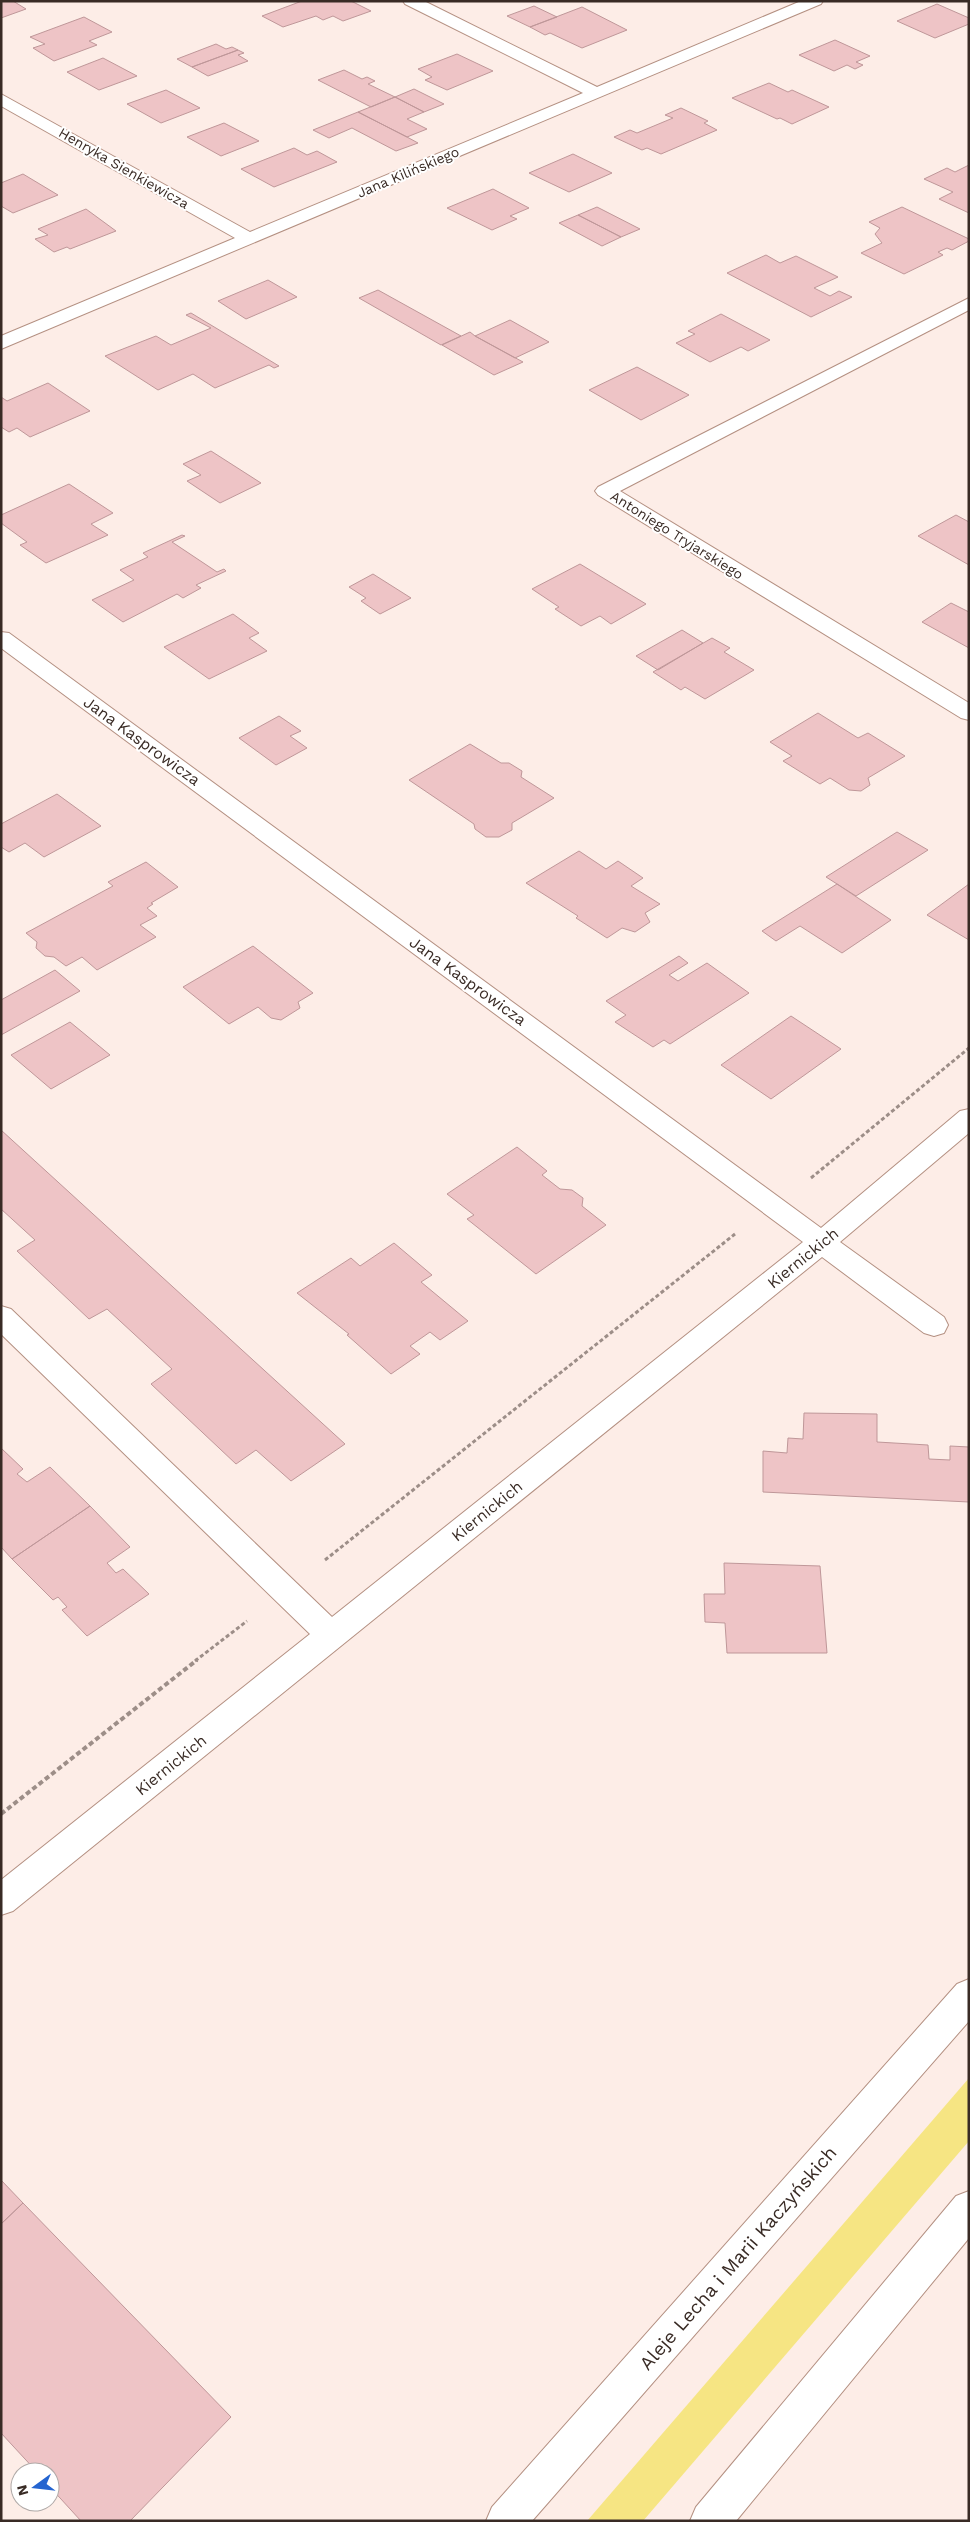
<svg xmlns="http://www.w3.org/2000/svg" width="970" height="2522" font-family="'Work Sans',sans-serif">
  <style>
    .green { fill: #f6e583 }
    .building { fill: #eec4c6; stroke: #bf9799 }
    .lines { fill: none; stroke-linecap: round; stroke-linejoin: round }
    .minor-casing { stroke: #b49082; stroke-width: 2 }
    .major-casing { stroke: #b49082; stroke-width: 2 }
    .path-far1 { stroke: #9d8e88; stroke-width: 3; stroke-dasharray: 4 2.5; stroke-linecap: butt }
    .path { stroke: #9d8e88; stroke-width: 4; stroke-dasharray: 5 3; stroke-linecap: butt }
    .minor { fill: #fff; fill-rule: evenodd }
    .major { fill: #fff; fill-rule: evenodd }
    .labels { text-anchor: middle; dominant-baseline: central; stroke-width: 4; stroke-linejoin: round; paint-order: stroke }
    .far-street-label { font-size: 14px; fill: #392b25; stroke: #fff }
    .street-label { font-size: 16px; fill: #392b25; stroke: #fff }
    .near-street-label { font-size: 19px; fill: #392b25; stroke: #fff }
  </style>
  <rect width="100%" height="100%" fill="#fdede7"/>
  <path class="green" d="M969,2078v63l-326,380h-56z"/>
  <path class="building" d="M1,1h12l13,8 -25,9z
    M302,1h49l20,10 -28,10 -10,-5 -10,4 -7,-4 -33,11 -21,-11z
    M937,4l32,14v6l-34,14 -38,-17z
    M534,6l23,11 -27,10 -23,-11z
    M582,7l45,23 -45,18 -32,-15 -5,2 -15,-8z
    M84,17l28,15 -23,9 8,4 -43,16 -21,-13 12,-4 -15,-7z
    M835,40l35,16 -14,6 7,3 -8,4 -8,-4 -13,6 -35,-16z
    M216,44l10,5 6,-2 6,3 -46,17 -15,-8z
    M238,50l6,3 -6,2 10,6 -40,15 -16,-9z
    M457,54l36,17 -46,19 -22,-10 7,-3 -14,-8z
    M103,58l34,18 -38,14 -32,-18z
    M344,70l18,9 5,-2 8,4 -7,3 27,13 -24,10 -53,-27z
    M769,83l19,9 4,-2 37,17 -37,17 -12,-6 -3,1 -45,-21z
    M414,89l30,15 -20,8 -29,-15z
    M166,90l34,18 -39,15 -34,-19z
    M395,97l29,15 -17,7 20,10 -20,8 -49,-25z
    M681,108l27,13 -4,2 13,7 -56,24 -14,-6 -5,2 -28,-13 16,-7 7,3 36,-15 -8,-3z
    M358,112l49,25 11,6 -22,8 -44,-23 -23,10 -16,-8z
    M224,123l35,18 -38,15 -34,-19z
    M294,148l13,7 10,-4 20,11 -63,25 -33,-18z
    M573,154l39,19 -43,19 -40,-19z
    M969,165v48l-30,-14 14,-7 -29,-13 23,-11 8,4z
    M23,174l35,21 -45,18 -12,-7v-23z
    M493,189l36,19 -19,8 7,3 -25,11 -45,-22z
    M597,207l43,22 -19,8 -43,-22z
    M902,207l67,32v2l-17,9 -5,-2 -9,4 5,3 -39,19 -43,-21 21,-10 -7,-9 5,-6 -11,-6z
    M86,209l30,22 -46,18 -3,-2 -13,5 -19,-13 13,-4 -10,-6z
    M578,215l43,22 -19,9 -43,-23z
    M766,255l14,8 16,-7 42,21 -24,11 16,8 9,-5 13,6 -41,20 -84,-44z
    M268,280l29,17 -51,22 -28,-18z
    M378,290l83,46 -20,9 -82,-47z
    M191,313l88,53 -5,2 -5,-3 -54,23 -22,-14 -35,16 -53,-34 51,-20 15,9 40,-17 -25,-13z
    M721,314l49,26 -22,11 -7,-4 -31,15 -34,-19 19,-9 -7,-3z
    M510,320l39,22 -34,16 -40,-22z
    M470,332l5,4 48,26 -29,13 -52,-30z
    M637,367l52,28 -48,25 -52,-30z
    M48,383l42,28 -60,26 -13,-9 -8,4 -8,-5v-30l6,4z
    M211,451l50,32 -41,20 -33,-22 14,-6 -18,-11z
    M69,484l44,29 -22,11 17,11 -62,28 -26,-18 7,-3 -26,-19v-8z
    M956,515l13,7v43l-51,-29z
    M182,535l3,1 -13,6 45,30 7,-3 2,2 -30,14 5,3 -18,10 -6,-4 -54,28 -31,-22 42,-20 -14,-10 28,-13 -5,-4z
    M580,564l66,40 -35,20 -11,-8 -19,10 -26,-17 4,-2 -27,-18z
    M373,574l38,24 -31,16 -19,-13 5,-3 -17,-11z
    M951,603l18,9v36l-47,-26z
    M233,614l26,19 -10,5 18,13 -58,28 -45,-32z
    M682,630l21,13 -45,27 -22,-14z
    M712,638l18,10 -6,4 30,18 -49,29 -20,-12 -4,3 -28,-18z
    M818,713l40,25 10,-5 37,23 -37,22 2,7 -9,6 -12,-1 -19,-12 -10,6 -37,-23 9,-5 -22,-14z
    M279,716l22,15 -11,5 17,12 -31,17 -37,-27z
    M470,744l31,19h8l13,8 -1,6 33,21 -42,25v7l-13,7h-13l-11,-8 -1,-5 -65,-44z
    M57,794l44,32 -57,31 -19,-14 -16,9 -8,-5v-23z
    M897,832l31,18 -72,46 -30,-19z
    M579,851l27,18 12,-8 25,17 -12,8 29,18 -15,9 5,9 -15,10 -13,-4 -15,10 -31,-20 2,-2 -52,-33z
    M146,862l32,25 -27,16 2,1 -6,4 10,8 -17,9 16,12 -59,33 -15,-13 -16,9 -12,-9 -9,-1 -9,-8 1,-6 -11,-9 87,-47 -5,-4z
    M837,884l54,36 -49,33 -42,-27 -24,15 -14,-10z
    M969,884v56l-42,-25z
    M253,946l60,47 -15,9 2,6 -19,12 -10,-2 -13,-11 -29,17 -46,-37z
    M679,956l9,7 -19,12 9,6 29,-18 42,30 -79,51 -6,-4 -11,7 -38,-25 11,-7 -20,-14z
    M55,970l25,21 -79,44v-35z
    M791,1016l50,33 -70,50 -50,-34z
    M70,1022l40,33 -59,34 -40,-34z
    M1,1130l344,314 -54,37 -35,-31 -20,14 -85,-80 21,-15 -65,-60 -18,10 -72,-68 18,-11 -34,-31z
    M517,1147l30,24 -5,4 18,14 12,1 11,8 -1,8 24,19 -70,49 -69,-55 7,-4 -27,-21z
    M394,1243l38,32 -11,7 47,39 -28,19 -10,-8 -20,14 10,8 -29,20 -44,-39 2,-1 -52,-41 54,-35 9,8z
    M804,1413l73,1v28l51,3 1,14 21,1v-14l19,1v55l-206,-10v-41l24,2 1,-15 15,1z
    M1,1448l22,21 -6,5 10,8 23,-15 40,39 -78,53 -11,-12z
    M90,1506l40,41 -23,16 9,10 7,-4 26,25 -62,42 -25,-26 5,-3 -9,-10 -5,3 -41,-41z
    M724,1563l96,3 7,87h-100l-2,-30 -20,-1 -1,-28h21z
    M1,2180l22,23 -22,21z
    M23,2203l208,214 -101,104h-49l-31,-34v-15h-13l-36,-39v-209z"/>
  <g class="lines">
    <g class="minor-casing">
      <path id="minor" d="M403,1h21l173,86 204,-86h22l-2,3 -820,345v-13l234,-98 -234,-132v-12l249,138 333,-139 -178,-89z
        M969,298v12l-349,181 349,212v17l-8,-2 -363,-223 -3,-4 3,-4z
        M1,632l8,1 812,595 139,-117 9,-2v24l-129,109 104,75 4,8 -4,8 -10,3 -10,-3 -102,-76 -809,654 -12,4v-35l309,-246 -309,-300v-28l10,3 321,308 471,-375 -802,-594z"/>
    </g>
    <g class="major-casing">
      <path id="major" d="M969,1979v42l-437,500h-46l6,-14 465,-523z
        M969,2191v47l-233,283h-46l6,-14 260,-311z"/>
    </g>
    <path class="path-far1" d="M811,1178l158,-130
      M325,1560l410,-326
      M195,1661l52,-40"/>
    <path class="path" d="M1,1814l196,-154"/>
    <use href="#minor" class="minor"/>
    <use href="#major" class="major"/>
  </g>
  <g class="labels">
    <g class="far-street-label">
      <text transform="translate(124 168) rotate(30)">Henryka Sienkiewicza</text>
      <text transform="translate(408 172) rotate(-23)">Jana Kilińskiego</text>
      <text transform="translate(677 535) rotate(32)">Antoniego Tryjarskiego</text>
    </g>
    <g class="street-label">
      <text transform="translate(142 741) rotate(36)">Jana Kasprowicza</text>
      <text transform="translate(468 981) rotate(36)">Jana Kasprowicza</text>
      <text transform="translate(803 1258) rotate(-39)">Kiernickich</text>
      <text transform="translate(487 1511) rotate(-39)">Kiernickich</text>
      <text transform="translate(171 1765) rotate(-39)">Kiernickich</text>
    </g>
    <g class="near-street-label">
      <text transform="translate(738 2258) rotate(-49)">Aleje Lecha i Marii Kaczyńskich</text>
    </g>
  </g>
  <rect width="970" height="2522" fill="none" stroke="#392b25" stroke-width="5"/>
  <g transform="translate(35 2487) rotate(255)"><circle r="24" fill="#ffffff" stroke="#b0aaa8"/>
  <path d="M0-4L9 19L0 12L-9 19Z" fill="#2464d0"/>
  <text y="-8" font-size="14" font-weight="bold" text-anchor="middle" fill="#392b25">N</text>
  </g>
</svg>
